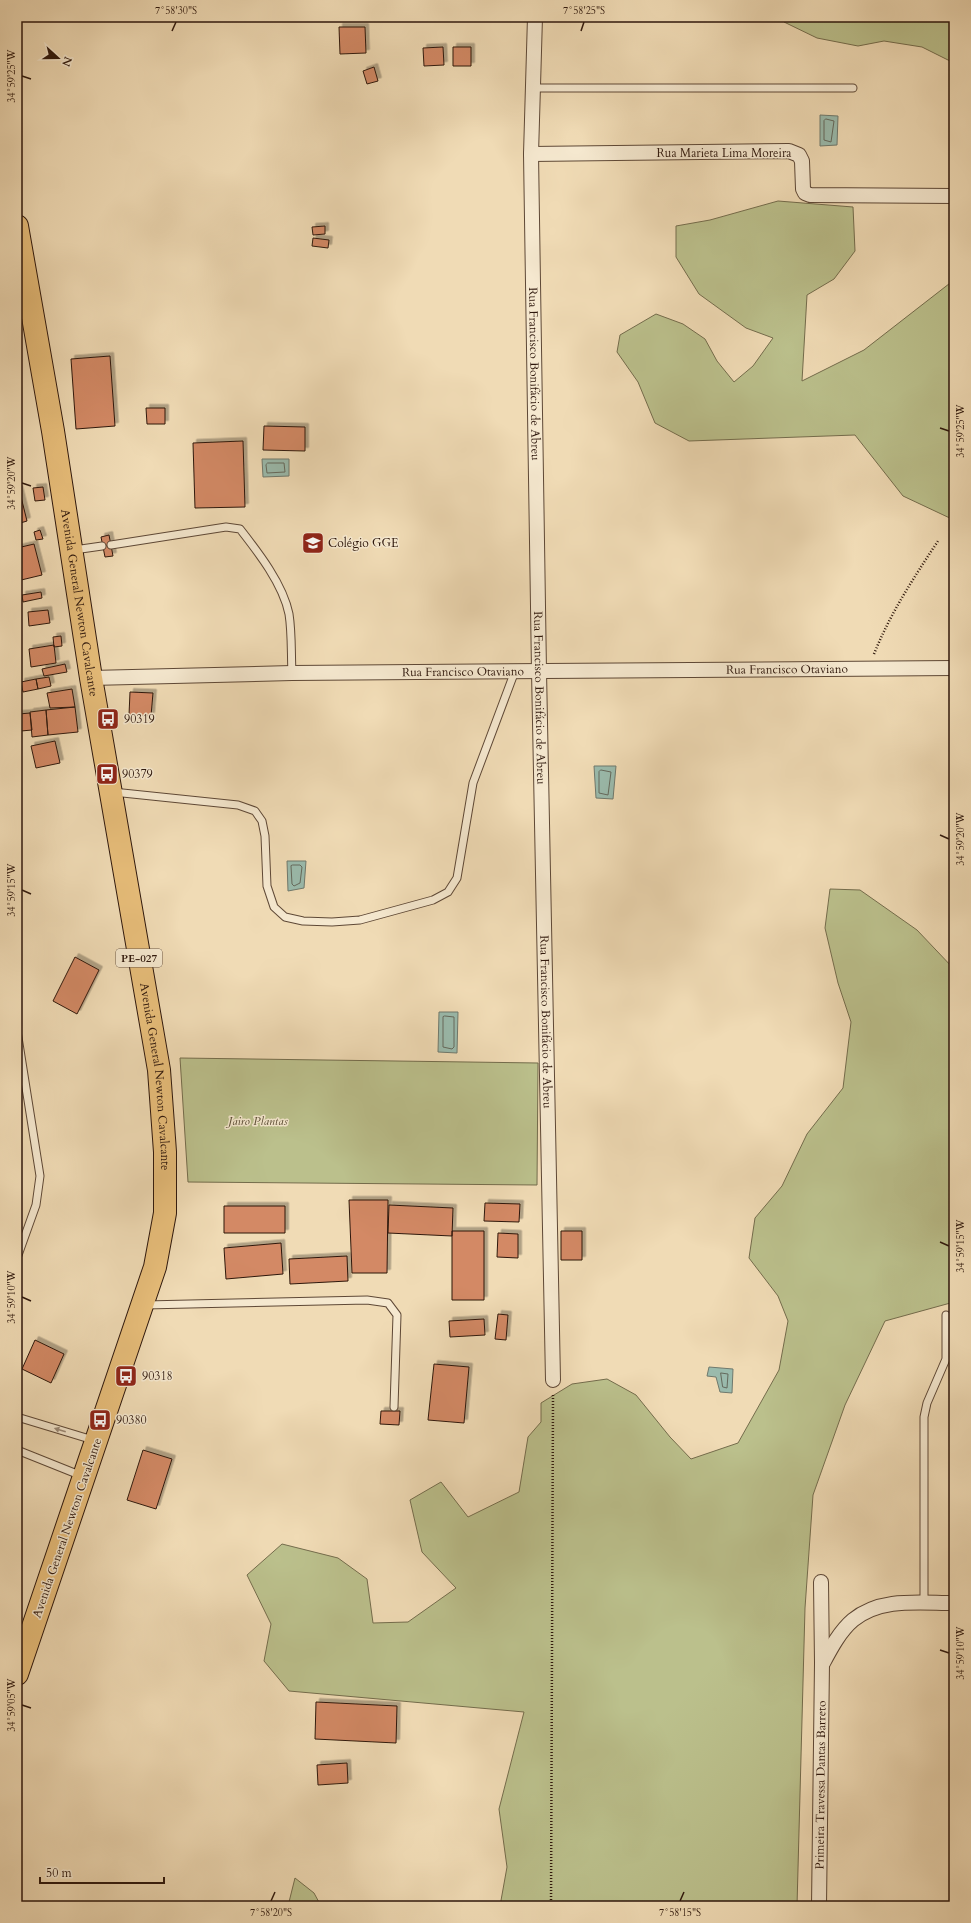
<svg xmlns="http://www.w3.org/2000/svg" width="971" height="1923" font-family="Cardo,serif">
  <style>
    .green { fill: #bbc08c; stroke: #746c4c }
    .water { fill: #9abbad; stroke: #6f796d }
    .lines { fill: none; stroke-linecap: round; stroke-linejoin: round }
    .shore { stroke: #64695c; stroke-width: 1 }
    .building { fill: #d38965; stroke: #2e170c; filter: url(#shadow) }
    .service-casing { stroke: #5e4836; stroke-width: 9 }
    .minor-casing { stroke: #5e4836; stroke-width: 16 }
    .primary-casing { stroke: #2e170c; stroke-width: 24 }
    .path { stroke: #2e170c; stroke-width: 2.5; stroke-dasharray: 1 2; stroke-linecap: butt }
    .service { stroke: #f5e8cf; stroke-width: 7 }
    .minor { stroke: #f5e8cf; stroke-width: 14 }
    .primary { stroke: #e8be7a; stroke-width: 22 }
    .oneway { fill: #9b8a77 }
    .ticks { fill: none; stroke: #2e170c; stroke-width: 1.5 }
    .labels { text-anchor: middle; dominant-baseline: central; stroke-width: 3; stroke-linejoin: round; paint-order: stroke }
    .shield { fill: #f5e8cf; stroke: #6a5646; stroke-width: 1 }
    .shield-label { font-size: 11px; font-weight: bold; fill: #2e170c }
    .street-label { font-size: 12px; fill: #2e170c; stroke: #f5e8cf }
    .poi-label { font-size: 12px; fill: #2e170c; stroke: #f5e8cf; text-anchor: start }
    .park-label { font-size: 12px; font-style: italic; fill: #584a32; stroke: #f5e8cf }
    .neatline { fill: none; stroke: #2e170c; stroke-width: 1.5 }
    .ticks-label { font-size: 10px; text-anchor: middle; fill: #2e170c }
  </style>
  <defs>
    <filter id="shadow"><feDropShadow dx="3.5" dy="-3.5" stdDeviation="0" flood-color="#0004"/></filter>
  </defs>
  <rect width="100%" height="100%" fill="#f0dbb5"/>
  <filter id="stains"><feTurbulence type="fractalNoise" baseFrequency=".005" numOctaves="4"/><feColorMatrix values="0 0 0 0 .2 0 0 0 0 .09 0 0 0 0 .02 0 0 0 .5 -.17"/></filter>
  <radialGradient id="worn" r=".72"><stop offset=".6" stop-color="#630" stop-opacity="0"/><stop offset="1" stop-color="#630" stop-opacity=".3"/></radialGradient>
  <path class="green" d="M781,17h173v46l-32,-16 -38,-6 -26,5 -41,-8 -33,-16z
    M778,201l75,6 2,44 -21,28 -27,16 -5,86 62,-31 90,-70v240l-51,-24 -48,-61 -166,6 -34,-18 -17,-41 -21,-30 3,-17 36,-21 27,10 22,15 12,22 17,21 19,-16 20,-28 -27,-10 -47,-34 -23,-37v-31l34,-6z
    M830,889l30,1 57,40 37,39v333l-69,19 -40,84 -32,90 -8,113 -8,298h-297l7,-39 -8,-58 25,-97 -235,-21 -25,-30 7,-37 -24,-49 35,-31 56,14 29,21 6,44 35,-1 48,-34 -34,-36 -12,-52 31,-18 27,35 51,-25 9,-55 13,-15v-19l31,-19 35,-5 29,16 34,42 21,22 47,-16 41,-73 9,-49 -10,-25 -29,-38 6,-40 27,-32 25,-52 36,-46 8,-66 -13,-39 -13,-55z
    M180,1058l358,5 -1,122 -349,-3z
    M295,1878l19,15 7,13h-33z"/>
  <path class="water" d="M820,115l18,1 -1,29 -17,1z
    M262,459h27v17l-26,1z
    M594,766h22l-3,33 -17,-1z
    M287,861h19l-2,27 -16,3z
    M439,1012h19l-1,41 -19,-1z
    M709,1367l24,2 -1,24 -12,-1 -4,-15 -9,-1z"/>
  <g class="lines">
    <path class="shore" d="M826,119l8,2 -3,21 -7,-2v-19z
      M268,463h16l1,9 -18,1 -1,-8z
      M601,770l10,2 -3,23 -9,-2v-21z
      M293,865h7l2,2 -2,16 -6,3 -2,-2 -1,-18z
      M445,1016l9,1v30l-2,2 -9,-2v-30z
      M721,1373l7,1 -1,14 -4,-1z"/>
  </g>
  <path class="building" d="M339,27h26l1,26 -26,1z
    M443,47l1,18 -20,1 -1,-18z
    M453,47h18v19h-18z
    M374,67l4,14 -11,3 -4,-13z
    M325,226v8l-12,1 -1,-8z
    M313,238l16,2 -1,8 -16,-2z
    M110,356l5,70 -39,3 -5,-70z
    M146,408h19v16h-18z
    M264,426l41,1v24l-42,-1z
    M243,441l2,66 -50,1 -2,-65z
    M43,487l2,13 -10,1 -2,-13z
    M19,489l8,32 -10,3v-34z
    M40,530l3,9 -7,1 -2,-8z
    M109,535l4,21 -8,1 -4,-20z
    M34,544l8,31 -25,6v-33z
    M41,592l1,6 -19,4 -1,-7z
    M48,610l2,13 -21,3 -1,-14z
    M61,636l1,10 -8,1 -1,-10z
    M54,645l2,18 -25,4 -2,-18z
    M65,664l2,8 -23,4 -2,-7z
    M49,677l2,9 -13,3 -2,-10z
    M36,679l2,10 -15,3 -2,-10z
    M72,689l3,18 -25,1 -3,-15z
    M130,692l23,1 -2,23 -22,-1z
    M75,707l3,25 -30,3 -2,-25z
    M46,710l2,25 -16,2 -2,-25z
    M30,713l2,17 -11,1 -2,-17z
    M55,741l5,22 -24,5 -5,-22z
    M75,957l24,13 -22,44 -24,-13z
    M349,1200h39l-1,73h-35z
    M485,1203l35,1 -1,18 -35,-1z
    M389,1205l64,3 -1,28 -64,-3z
    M224,1206h61v27h-61z
    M452,1231h32v69h-32z
    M561,1231h21v29h-21z
    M498,1233l20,1v24l-21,-1z
    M281,1243l2,31 -57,5 -2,-31z
    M347,1256l1,25 -58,3 -1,-25z
    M498,1314l10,1 -2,25 -11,-1z
    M484,1319l1,16 -35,2 -1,-16z
    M35,1340l29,14 -13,29 -29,-14z
    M434,1364l35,3 -5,56 -36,-3z
    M381,1411h19l-1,14 -19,-1z
    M143,1450l29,9 -16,50 -29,-9z
    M316,1702l81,4 -1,37 -81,-4z
    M347,1763l1,20 -30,2 -1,-20z"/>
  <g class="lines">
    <g class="service-casing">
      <path id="service" d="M533,88h320
        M111,545l115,-18 14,2c18,23 43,55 49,85 3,19 2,40 3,59
        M74,550l28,-4
        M113,792l125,13 17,6 7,10 3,15 2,50 7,21 11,10 18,4 29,1 28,-2 73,-20 15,-8 9,-14 16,-95 42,-112
        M17,1031l23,145 -4,29 -19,53
        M145,1305l222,-5 21,3 9,12 -3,92
        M17,1417l76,23
        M17,1450l65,26
        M924,1603v-186l3,-14 19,-44v-44"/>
    </g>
    <g class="minor-casing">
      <g id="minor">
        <path id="s1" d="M535,17l-4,137 8,517 14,709"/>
        <path d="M531,154l258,-3 10,4 3,6 1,28 2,4 5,2 144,1"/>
        <path id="s2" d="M91,678l201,-5 662,-5"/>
        <path d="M823,1663c8,-15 17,-32 30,-43 28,-23 67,-17 101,-17"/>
        <path id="s3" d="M819,1906l3,-243 -1,-81"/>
      </g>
    </g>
    <g class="primary-casing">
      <g id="primary">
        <path id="s4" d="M17,226l36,205 38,247 68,392 6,82v61l-10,54 -138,407"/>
      </g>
    </g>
    <path class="path" d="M874,654c17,-42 39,-75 64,-113
      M551,1906l2,-511"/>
    <use href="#service" class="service"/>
    <use href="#minor" class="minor"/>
    <use href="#primary" class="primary"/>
  </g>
  <defs><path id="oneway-solid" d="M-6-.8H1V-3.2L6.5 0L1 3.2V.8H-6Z"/></defs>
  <use class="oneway" href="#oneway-solid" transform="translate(60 1430) rotate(-163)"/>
  <path class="ticks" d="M172,31l4,-9M581,31l3,-9M22,76l9,3M940,428l9,3M22,483l9,3M940,835l9,4M22,890l9,4M940,1242l9,4M22,1297l9,4M940,1650l9,3M22,1705l9,3M271,1901l4,-9M680,1901l4,-9"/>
  <defs>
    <g id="school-square" transform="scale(1.15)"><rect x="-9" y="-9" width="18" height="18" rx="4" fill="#8f2418" stroke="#f5e8cf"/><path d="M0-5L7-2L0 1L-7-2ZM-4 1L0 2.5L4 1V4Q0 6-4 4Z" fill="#fff"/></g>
    <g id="bus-square" transform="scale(1.15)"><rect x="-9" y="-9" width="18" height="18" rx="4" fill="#8f2418" stroke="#f5e8cf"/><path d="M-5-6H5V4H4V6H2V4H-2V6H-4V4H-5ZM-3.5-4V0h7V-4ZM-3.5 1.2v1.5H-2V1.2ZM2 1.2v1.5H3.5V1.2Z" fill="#fff"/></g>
  </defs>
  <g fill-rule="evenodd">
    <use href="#school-square" x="313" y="543"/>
    <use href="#bus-square" x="108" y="719"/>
    <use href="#bus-square" x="107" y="774"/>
    <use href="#bus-square" x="126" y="1376"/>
    <use href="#bus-square" x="100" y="1420"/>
  </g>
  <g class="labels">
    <rect class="shield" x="116" y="949" width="46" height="18" rx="3"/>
    <g class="shield-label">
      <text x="139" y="958">PE-027</text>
    </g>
    <g class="street-label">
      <text x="724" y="153">Rua Marieta Lima Moreira</text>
      <text stroke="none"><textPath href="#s1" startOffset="357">Rua Francisco Bonifácio de Abreu</textPath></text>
      <text stroke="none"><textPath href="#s4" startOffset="382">Avenida General Newton Cavalcante</textPath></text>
      <text stroke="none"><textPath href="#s2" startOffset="696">Rua Francisco Otaviano</textPath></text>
      <text stroke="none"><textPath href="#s2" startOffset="372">Rua Francisco Otaviano</textPath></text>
      <text stroke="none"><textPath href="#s1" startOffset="681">Rua Francisco Bonifácio de Abreu</textPath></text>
      <text stroke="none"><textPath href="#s1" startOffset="1005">Rua Francisco Bonifácio de Abreu</textPath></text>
      <text stroke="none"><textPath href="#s4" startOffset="862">Avenida General Newton Cavalcante</textPath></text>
      <text transform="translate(67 1528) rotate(-71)">Avenida General Newton Cavalcante</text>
      <text stroke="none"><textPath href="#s3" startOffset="121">Primeira Travessa Dantas Barreto</textPath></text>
    </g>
    <g class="poi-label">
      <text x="328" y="543">Colégio GGE</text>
      <text x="124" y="719">90319</text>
      <text x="122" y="774">90379</text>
      <text x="142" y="1376">90318</text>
      <text x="116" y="1420">90380</text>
    </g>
    <g class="park-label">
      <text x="258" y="1121">Jairo Plantas</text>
    </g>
  </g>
  <rect width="971" height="1923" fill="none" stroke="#f0dbb5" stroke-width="44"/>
  <g transform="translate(58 58) rotate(111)" stroke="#f5e8cf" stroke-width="3" paint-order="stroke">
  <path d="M0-3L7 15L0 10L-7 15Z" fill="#2e170c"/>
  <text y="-6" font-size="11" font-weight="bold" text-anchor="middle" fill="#2e170c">N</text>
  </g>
  <path d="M40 1877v6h124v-6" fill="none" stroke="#2e170c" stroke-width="2"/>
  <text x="46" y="1877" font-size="12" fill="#2e170c" stroke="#f5e8cf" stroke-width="3" paint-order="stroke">50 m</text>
  <rect x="22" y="22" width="927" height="1879" class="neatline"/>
  <g class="ticks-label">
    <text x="176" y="14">7°58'30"S</text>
    <text x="584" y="14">7°58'25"S</text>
    <text transform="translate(11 76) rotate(-90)" y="4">34°59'25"W</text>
    <text transform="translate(960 431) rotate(-90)" y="4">34°59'25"W</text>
    <text transform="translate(11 483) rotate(-90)" y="4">34°59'20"W</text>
    <text transform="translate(960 839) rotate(-90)" y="4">34°59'20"W</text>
    <text transform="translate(11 890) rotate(-90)" y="4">34°59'15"W</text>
    <text transform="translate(960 1246) rotate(-90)" y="4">34°59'15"W</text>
    <text transform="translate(11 1297) rotate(-90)" y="4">34°59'10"W</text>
    <text transform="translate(960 1653) rotate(-90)" y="4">34°59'10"W</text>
    <text transform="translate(11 1705) rotate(-90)" y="4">34°59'05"W</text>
    <text x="271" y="1916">7°58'20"S</text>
    <text x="680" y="1916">7°58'15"S</text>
  </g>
  <rect width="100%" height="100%" filter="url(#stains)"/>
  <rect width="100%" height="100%" fill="url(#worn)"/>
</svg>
